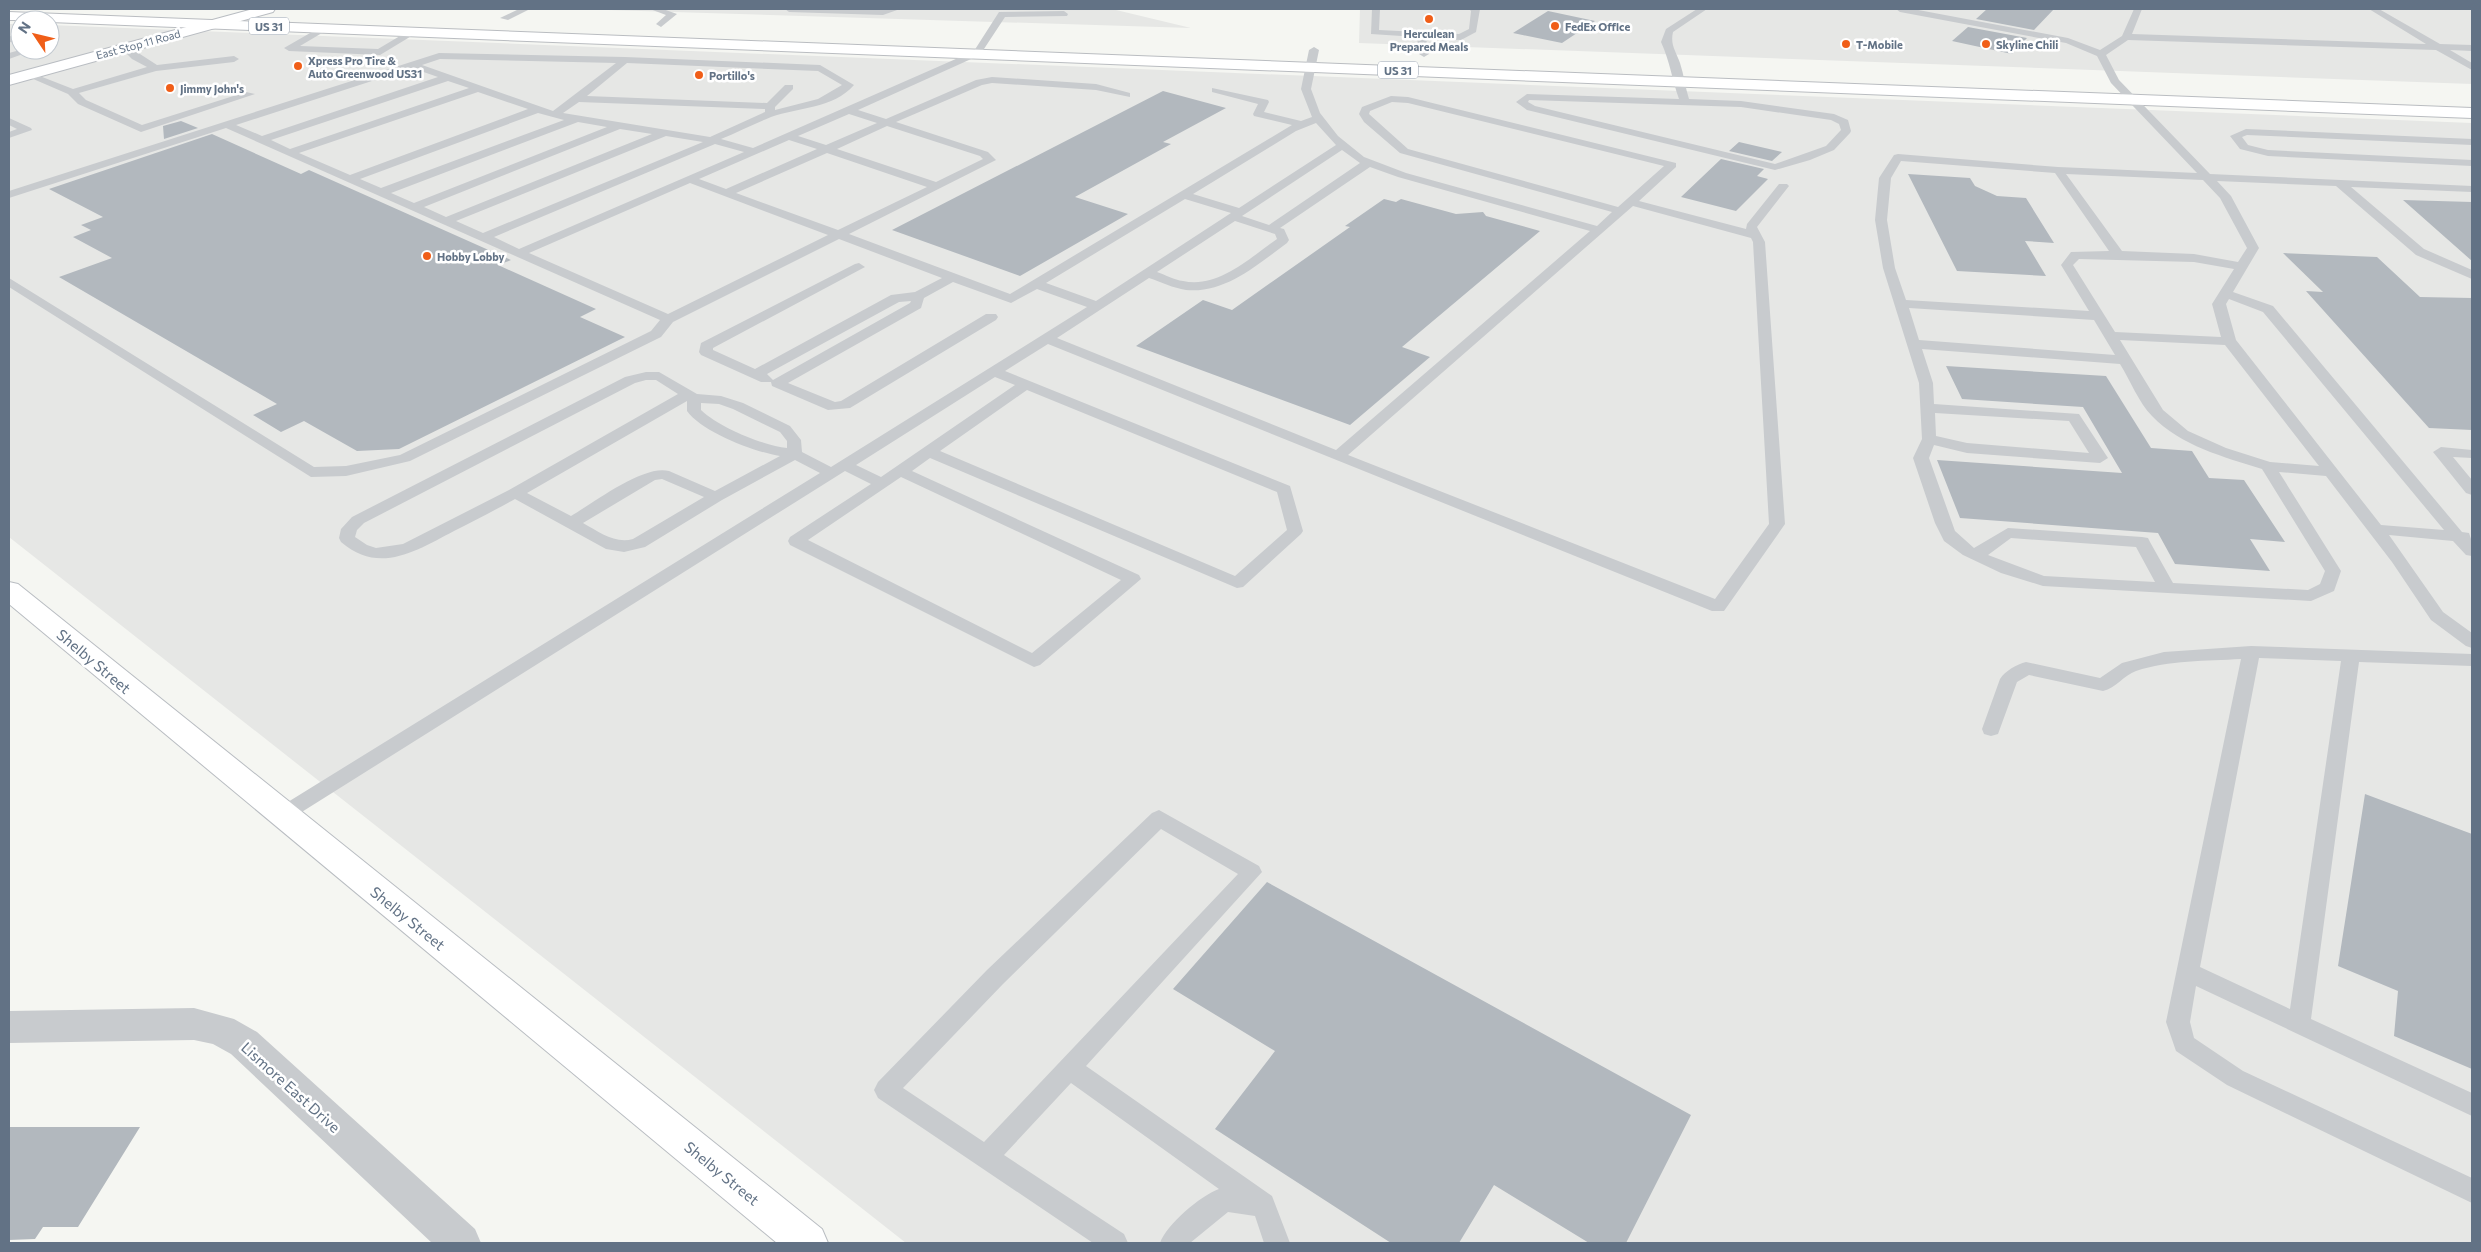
<svg xmlns="http://www.w3.org/2000/svg" width="2481" height="1252" font-family="Commissioner,sans-serif">
  <style>
    .built { fill: #e6e7e5 }
    .building { fill: #b2b8be }
    .lines { fill: none; stroke-linecap: round; stroke-linejoin: round }
    .secondary-casing { stroke: #b9bdc2; stroke-width: 2 }
    .primary-casing { stroke: #babdc1; stroke-width: 2 }
    .lane { fill: #c8cbce; fill-rule: evenodd }
    .street { fill: #c8cbce; fill-rule: evenodd }
    .secondary { fill: #fff; fill-rule: evenodd }
    .primary { fill: #fff; fill-rule: evenodd }
    .poi-dot { fill: #f05e18; stroke: #fff; stroke-width: 2 }
    .labels { text-anchor: middle; dominant-baseline: central; stroke-width: 5; stroke-linejoin: round; paint-order: stroke }
    .shield { fill: #fff; stroke: #919caa; stroke-width: 1 }
    .shield-label { font-size: 11px; font-weight: bold; fill: #627285 }
    .far-poi-label { font-size: 11px; font-weight: bold; fill: #627285; stroke: #fff; text-anchor: start }
    .far-street-label { font-size: 11px; fill: #627285; stroke: #fff }
    .near-street-label { font-size: 15px; fill: #627285; stroke: #fff }
  </style>
  <rect width="100%" height="100%" fill="#f5f6f2"/>
  <path class="built" d="M575,9h537l79,19z
    M1360,9h1112v75l-1113,-41z
    M9,24h11v26h30v-25l2422,98v1120h-1566l-897,-706z"/>
  <path class="building" d="M1987,9h67l-20,21 -58,-11z
    M1548,11l47,10 -33,22 -49,-10z
    M1968,27l59,11 -15,16 -60,-13z
    M1163,91l63,17 -63,34 8,2 -96,53 53,17 -108,62 -128,-46z
    M181,121l17,7 -34,11 -1,-13z
    M212,134l89,40 8,-4 202,90 -13,5 98,44 -16,8 45,20 -226,112 -42,2 -53,-30 -23,11 -28,-17 24,-11 -218,-127 53,-19 -39,-21 18,-7 -10,-5 22,-8 -54,-28z
    M1739,142l43,10 -10,9 -43,-10z
    M1721,159l43,10 -7,7 11,3 -32,32 -55,-14z
    M1908,174l62,4 5,8 22,10 29,2 28,45 -29,-2 21,35 -89,-5z
    M1384,199l12,3 5,-3 55,15 27,-2 3,4 54,15 -138,116 28,10 -80,68 -214,-79 67,-46 29,10 118,-83 -5,-1z
    M2403,200l69,2v59z
    M2283,253l94,4 43,40 52,1v132l-43,-2 -123,-137 17,1z
    M1946,366l160,10 45,72 41,3 17,27 35,2 41,62 -35,-3 20,32 -95,-7 -17,-31 -198,-15 -23,-58 185,13 -39,-66 -121,-8z
    M2365,794l107,40v235l-78,-33 4,-45 -60,-25z
    M1267,882l424,233 -65,128h-37l-95,-58 -35,58h-68l-176,-114 60,-78 -102,-62z
    M9,1127h131l-62,100h-35l-8,12 -26,1z"/>
  <g class="lines">
    <g class="secondary-casing">
      <path id="secondary" d="M253,9h22l-2,3 -264,73v-10z
        M9,582l9,2 804,645 6,14h-51l-768,-639z"/>
    </g>
    <g class="primary-casing">
      <path id="primary" d="M9,12l2463,96v10l-2422,-96v-2h-41z"/>
    </g>
    <path class="lane" d="M519,9h11l-22,11 -8,-2z
      M650,9h13l14,5 -16,13 -5,-3 10,-9z
      M785,9h115l-17,6 -94,-3z
      M1372,9h8l-1,21 80,4 10,-5 2,-18 -2,-2h11l-4,23 -15,8 -35,-2 3,16 -5,3 -5,-3 -2,-17 -46,-3z
      M1697,9h10l-34,23c-3,13 3,19 7,31 4,12 5,24 9,36l52,2 93,13 14,6 3,11 -1,2 -16,17 -24,10 -35,10 -248,-60 -11,-8 11,-8 152,5c-7,-20 -9,-37 -18,-57l5,-13zM1529,100l212,7 90,13 8,4 2,6 -15,16 -51,18 -240,-58 -7,-4z
      M1896,9h17l155,29 32,12 22,-14 12,-27h8l-10,25 294,10 -57,-35h10l61,35 32,1v6l-22,-1 22,13v7l-36,-20 -308,-10 -22,15 13,25 91,94 262,12v6l-121,-5 73,62 48,21v9l-56,-24 -80,-69 -119,-5 14,15 28,52 -26,44 40,14 189,226 7,1 3,9v14l-6,-1 -13,-14 -64,-6 54,77 29,21v15l-6,-2 -35,-26 -39,-58 -66,-86 -47,-4 62,99 -7,20 -23,10 -268,-15 -42,-13 -38,-18 -19,-14 -9,-18 -22,-65 9,-19 -3,-56 -36,-115 -8,-48 4,-42 15,-23 4,-1 160,13 139,6 -86,-90 -14,-27 -31,-13 -166,-31zM1901,161l154,12 54,78 -38,1 -10,13 28,46 -183,-11 -11,-32 -8,-48 4,-42zM2066,174l137,6 17,18 27,50 -9,14 -44,-8 -72,-3zM2079,259l115,3 40,7 -22,35 9,33 -106,-5 -42,-67zM2229,299l34,13 181,218 -63,-5 -145,-185 -10,-36zM1909,308l185,12 21,35 -196,-15zM2120,340l105,5 94,121 -49,-4 -44,-14 -38,-17 -25,-21zM1922,349l198,15c10,16 19,39 32,52 29,30 72,41 110,53l63,102 -5,13 -12,6 -135,-7 -23,-41 -2,-4 -6,-1 -134,-9 -34,20 -19,-17 -26,-73 5,-13 33,8 133,10 8,-5 -29,-44 -145,-10 -1,-21zM1935,413l134,8 20,32 -122,-10 -31,-7zM2011,538l125,9 19,35 -111,-6 -56,-21z
      M1064,11l4,3 -1,2 -62,1 -25,38 -122,55 28,9 90,-39 16,-3 104,7 34,9v4l-34,-7 -104,-7 -10,2 -86,37 92,30 8,8 -147,74 161,60 282,-169 -38,-9 -1,-2 5,-10 -46,-12v-4l56,12 1,2 -5,10 37,9 11,-4 -11,-28 8,-39 5,-3 5,3 -8,39 9,24 18,23 26,21 42,16 191,53 15,-14 -212,-59 -36,-31 -5,-8 3,-7 29,-11 17,1 268,66v4l-37,34 107,28 1,-5 32,-40h8l2,2 -32,41 8,15 20,282 -61,87h-12l-664,-267 -43,27 285,115 13,45 -2,3 -58,53 -6,1 -307,-130 -18,13 227,104 2,4 -101,86 -6,2 -244,-122 -2,-4 2,-4 81,-53 -26,-13 -556,349 -7,3 -7,-3 -3,-5 3,-5 545,-337 -25,-13 -73,40 -77,47 -21,5 -18,-3 -91,-50c-20,11 -41,22 -61,32 -38,20 -75,44 -113,11l-2,-4 2,-9 11,-12 273,-140 21,-5h13l38,22 24,2 22,7 47,23 11,14 1,12 29,15 256,-160 -50,-18 -26,14 -58,-21 -29,16 -3,10 -133,75 47,19 6,-1 145,-87h10l2,3 -2,3 -146,88 -22,2 -56,-24 -1,-4h-10l-60,-27 -2,-3 2,-9 154,-79 4,-1 6,4 -152,81v2l42,19 136,-74 24,-3 27,-14 -103,-39 -166,83 -12,15 -251,124 -64,15 -35,1 -302,-190v-9l305,189 32,-1 54,-11 251,-124 9,-11 -434,-192 -217,70v-7l430,-138 186,4 195,8 34,20c-21,24 -55,22 -83,32 -17,7 -33,15 -50,22l32,9 221,-97 25,-39zM440,59l176,4 -63,48 -131,-46zM627,63l191,8 24,14 -24,14 -43,11v-3l18,-18v-4h-8l-18,18 -180,-7zM412,68l26,9 -176,59 -26,-11zM448,81l21,7 -179,61 -19,-9zM478,92l50,17 -178,66 -51,-22zM579,102l186,7v3l-55,25 -147,-24zM1392,102l16,1 256,63 -46,41 -210,-58 -39,-35 1,-3zM538,113l26,7 -183,68 -21,-9zM849,114l28,9 -51,22 -28,-9zM578,122l29,5 -193,76 -23,-10zM1316,123l20,22 -97,63 -46,-14 103,-63zM887,126l93,30 3,3 -47,23 -99,-33zM620,129l32,5 -206,83 -22,-10zM666,136l37,6 -220,91 -27,-12zM789,140l28,9 -91,40 -27,-10zM715,144l29,8 -225,97 -25,-12zM1342,150l18,13 -91,62 -27,-9zM827,153l100,34 -89,43 -102,-37zM1370,167l28,10 192,54 -254,219 -279,-112 92,-60c12,4 24,10 37,12 39,4 72,-26 101,-47l2,-3 -5,-11 -4,-1zM690,183l138,52 -160,79 -139,-61zM1185,199l46,14 -135,88 -50,-18zM1633,206l118,32 2,4 16,282 -54,75 -367,-144zM1235,221l40,13 2,5c-26,18 -59,50 -94,42 -9,-1 -17,-6 -26,-9zM911,301l-1,2 -137,77 -6,-6 132,-72zM995,377l20,8 -134,92 -25,-12zM646,380h10l22,14 -169,96 -106,54 -27,4 -9,-3 -12,-8 2,-7 7,-7 271,-140zM1027,390l250,102 10,38 -52,46 -295,-125zM687,401v10c15,21 67,41 93,45l-65,35 -46,-20c-25,-7 -76,32 -98,45l-44,-23zM701,403l18,1 14,5 47,23 7,9v7c-25,-3 -67,-20 -86,-38zM901,477l220,103 -89,73 -224,-113zM662,479l42,18 -71,42c-18,5 -34,-7 -50,-16l72,-43z
      M324,25l3,1v4l-27,16 78,3 32,-19 8,2 -38,23 -91,-4 -5,-3z
      M9,36l11,1v6l-11,-1z
      M126,45l31,20 77,-9 5,3 -5,3 -78,9 -77,22 7,7 56,25 104,-33 9,2 -114,38 -63,-28 -10,-10 -44,-19 8,-2 41,16 74,-22 -15,-8 -9,-9v-4z
      M20,50h14l-25,9v-6z
      M9,118l22,10 1,2 -23,8v-6l8,-3 -8,-4z
      M2246,129l226,10v6l-225,-10 -5,2 6,8 20,5 204,10v6l-204,-10 -28,-7 -10,-13z
      M2441,447l31,3v8l-19,-1 19,23v15l-6,-2 -33,-41z
      M2251,646l221,8v12l-113,-4 -48,357 161,74v23l-276,-130 -6,36 4,16 49,33 229,107v25l-245,-118 -51,-34 -10,-29 75,-363c-35,2 -72,1 -105,12 -12,4 -20,17 -33,20l-74,-16 -12,7 -19,52 -7,2 -7,-2 -2,-5 18,-50c5,-8 17,-15 26,-17l74,16 22,-15 42,-11zM2259,658l82,3 -51,348 -90,-42z
      M1159,810l100,56 3,6 -176,194 186,130 18,47h-26l-9,-27 -27,-4 -38,31h-30c7,-19 40,-47 59,-54l-148,-106 -67,72 120,79 4,9h-35l-215,-145 -4,-8 4,-8 109,-112 165,-157zM1161,829l77,45 -254,268 -81,-54 100,-104z"/>
    <path class="street" d="M194,1008l40,11 23,13 218,197 6,14h-49l-201,-189 -18,-10 -19,-4 -185,3v-32z"/>
    <use href="#secondary" class="secondary"/>
    <use href="#primary" class="primary"/>
  </g>
  <g class="poi-dot">
    <circle cx="1429" cy="19" r="5"/>
    <circle cx="1555" cy="26" r="5"/>
    <circle cx="1846" cy="44" r="5"/>
    <circle cx="1986" cy="44" r="5"/>
    <circle cx="298" cy="66" r="5"/>
    <circle cx="699" cy="75" r="5"/>
    <circle cx="170" cy="88" r="5"/>
    <circle cx="427" cy="256" r="5"/>
  </g>
  <g class="labels">
    <g class="shield">
      <rect x="249" y="17.5" width="40" height="17" rx="4"/>
      <rect x="1378" y="61.5" width="40" height="17" rx="4"/>
    </g>
    <g class="shield-label">
      <text x="269" y="26">US 31</text>
      <text x="1398" y="70">US 31</text>
    </g>
    <g class="far-poi-label">
      <text x="1565" y="26">FedEx Office</text>
      <text x="1429" y="33" text-anchor="middle">Herculean<tspan x="1429" dy="13">Prepared Meals</tspan></text>
      <text x="1856" y="44">T-Mobile</text>
      <text x="1996" y="44">Skyline Chili</text>
      <text x="308" y="60">Xpress Pro Tire &amp;<tspan x="308" dy="13">Auto Greenwood US31</tspan></text>
      <text x="709" y="75">Portillo's</text>
      <text x="180" y="88">Jimmy John's</text>
      <text x="437" y="256">Hobby Lobby</text>
    </g>
    <g class="far-street-label">
      <text transform="translate(138 44) rotate(-15)">East Stop 11 Road</text>
    </g>
    <g class="near-street-label">
      <text transform="translate(94 661) rotate(40)">Shelby Street</text>
      <text transform="translate(408 918) rotate(39)">Shelby Street</text>
      <text transform="translate(291 1087) rotate(42)">Lismore East Drive</text>
      <text transform="translate(722 1173) rotate(39)">Shelby Street</text>
    </g>
  </g>
  <rect width="2481" height="1252" fill="none" stroke="#627285" stroke-width="20"/>
  <g transform="translate(35 35) rotate(305)"><circle r="24" fill="#ffffff" stroke="#c0c7ce"/>
  <path d="M0-4L9 19L0 12L-9 19Z" fill="#f05e18"/>
  <text y="-8" font-size="14" font-weight="bold" text-anchor="middle" fill="#627285">N</text>
  </g>
</svg>
